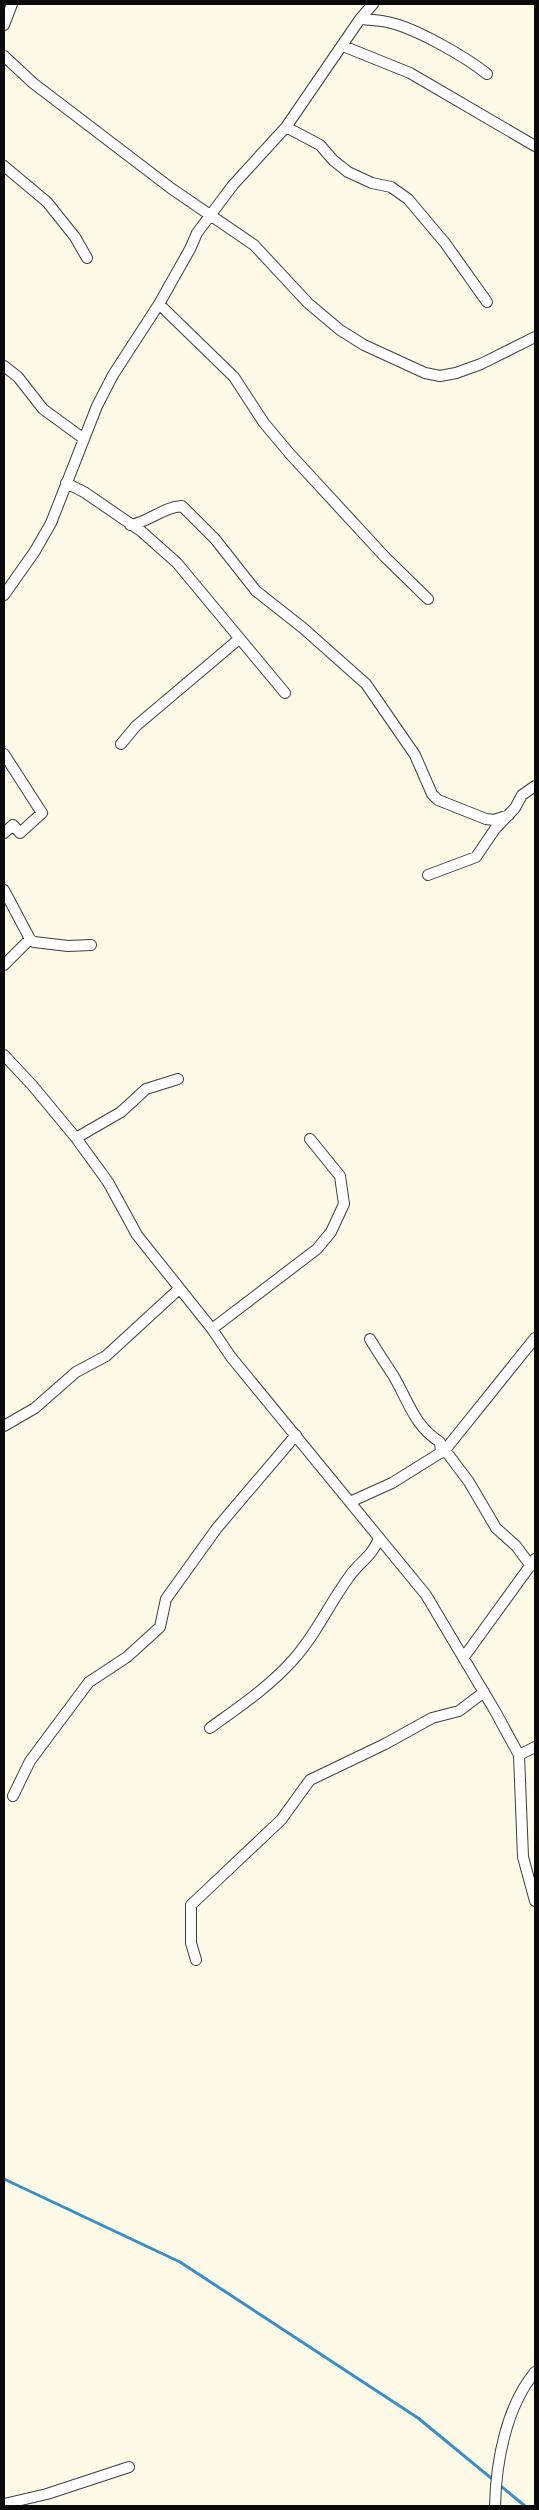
<svg xmlns="http://www.w3.org/2000/svg" width="539" height="2510" font-family="Georgia,serif">
  <style>
    .lines { fill: none; stroke-linecap: round; stroke-linejoin: round }
    .stream { stroke: #3a8dc5; stroke-width: 3 }
    .minor-casing { stroke: #3d3d3d; stroke-width: 12 }
    .minor { stroke: #fff; stroke-width: 10 }
  </style>
  <rect width="100%" height="100%" fill="#fefae8"/>
  <g class="lines">
    <path class="stream" d="M4,2179l176,83 238,156 107,88"/>
    <g class="minor-casing">
      <path id="minor" d="M360,19c9,1 19,1 27,3 27,5 79,35 100,52
        M4,25l8,-21
        M343,46l67,27 125,73
        M4,56l29,27 139,106 82,56 54,58 32,27 24,15 61,28 15,3 16,-3 25,-9 54,-27
        M286,127l34,18 13,15 15,12 24,11 19,4 17,12 37,44 42,59
        M4,166l43,36 28,35 12,21
        M159,304l75,73 30,46 26,31 95,103 43,42
        M4,366l14,11 25,32 41,30
        M66,483l18,9 57,39 36,32 108,130
        M130,525c19,-3 33,-18 52,-19l33,33 41,52 47,37 63,56 49,71 17,39 6,6 48,19 8,1 15,-5
        M4,595l31,-44 16,-28 46,-117 16,-31 46,-71 31,-55 7,-16 36,-48 53,-58 74,-108 13,-15
        M121,744l15,-18 103,-87
        M4,754l38,59 -22,20 -7,-8 -9,8
        M428,875l48,-18 19,-28 20,-21 7,-13 13,-9
        M4,890l26,49 4,3 34,4 23,-1
        M4,965l26,-26
        M4,1055l28,30 44,53 32,44 29,53 75,94 19,28 195,238 69,116 24,44 4,102 12,44
        M76,1138l45,-26 25,-23 32,-10
        M212,1329l105,-80 14,-17 13,-28 -4,-28 -30,-37
        M370,1339c7,12 15,24 23,36 15,25 21,51 47,67l1,11
        M4,1426l31,-18 41,-36 30,-16 73,-67
        M445,1450l24,32 27,46 20,18 15,20
        M350,1502l42,-19 53,-33 90,-112
        M464,1657l71,-98
        M210,1728c29,-21 59,-41 83,-68 23,-25 36,-56 56,-83 10,-15 24,-21 30,-39
        M519,1755l16,-8
        M13,1796l17,-35 59,-79 38,-25 33,-30 6,-28 51,-71 79,-93
        M196,1960l-5,-17v-38l90,-85 29,-40 75,-36 47,-26 27,-7 25,-19
        M4,2504l43,-10 82,-27
        M495,2506c1,-44 11,-99 40,-134"/>
    </g>
    <use href="#minor" class="minor"/>
  </g>
  <rect width="539" height="2510" fill="none" stroke="#0a0a0a" stroke-width="10"/>
</svg>
